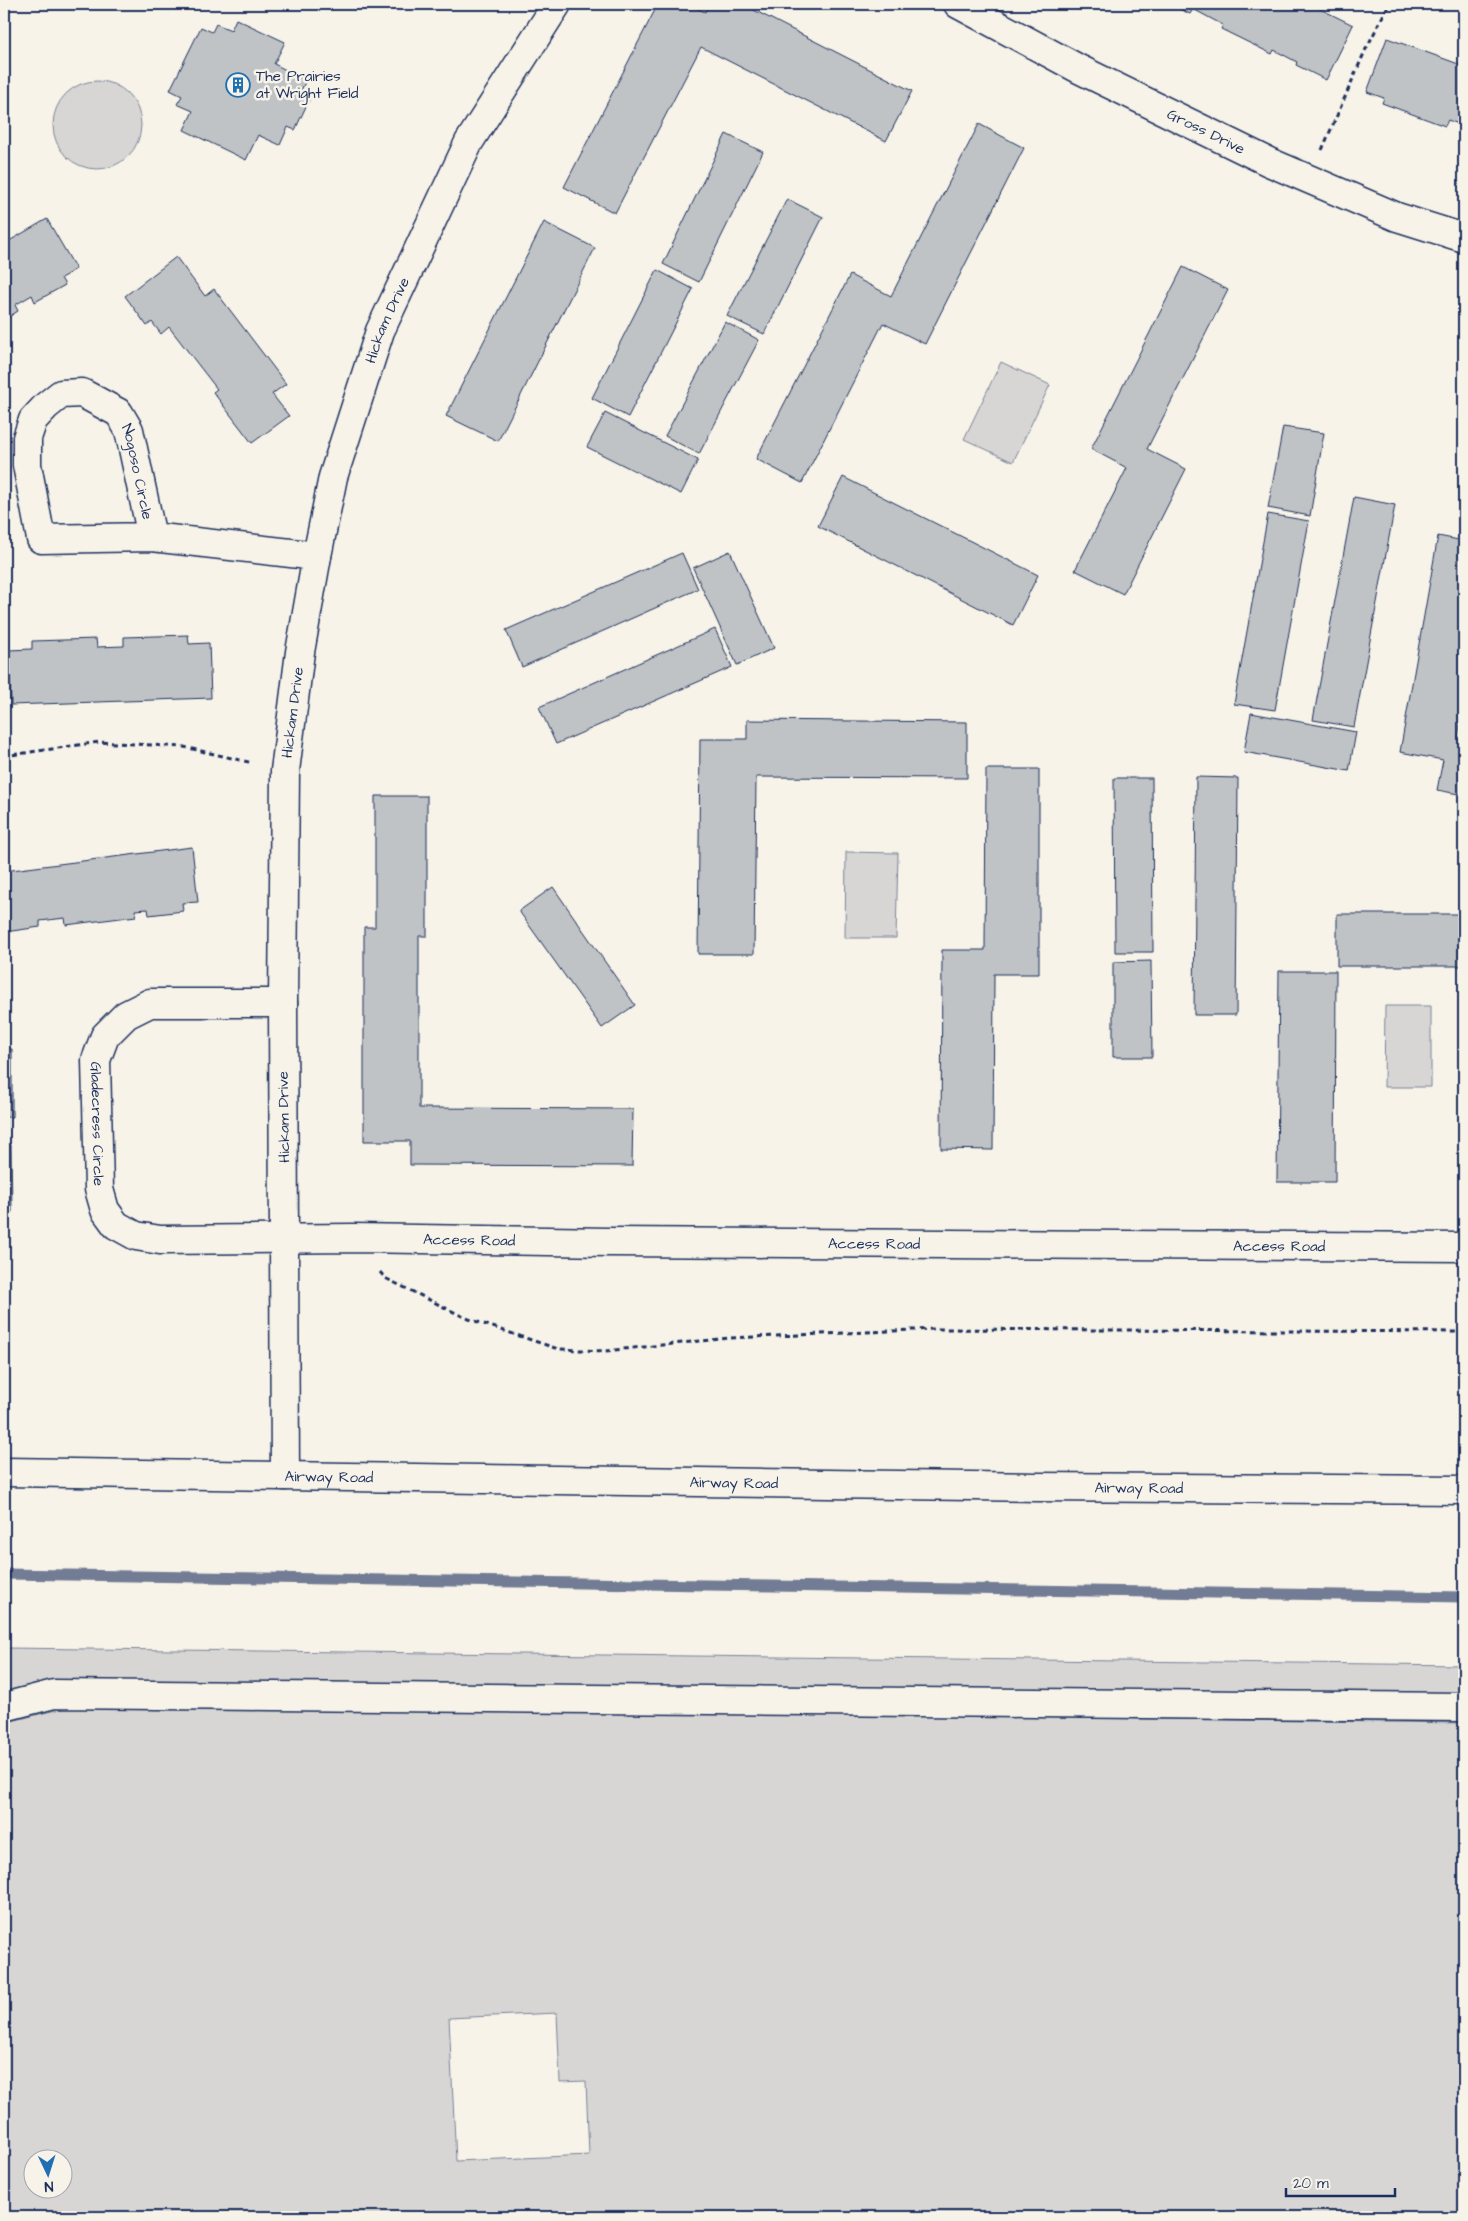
<svg xmlns="http://www.w3.org/2000/svg" width="1468" height="2221" font-family="'Architects Daughter',sans-serif">
  <style>
    .green { fill: #d7d6d4; stroke: #798299; fill-rule: evenodd }
    .lines { fill: none; stroke-linecap: round; stroke-linejoin: round }
    .stream { stroke: #727c95; stroke-width: 11 }
    .building { fill: #c0c3c5; stroke: #1b2f5e }
    .minor-casing { stroke: #1b2f5e; stroke-width: 31 }
    .major-casing { stroke: #1b2f5e; stroke-width: 31 }
    .path { stroke: #1b2f5e; stroke-width: 3; stroke-dasharray: 5 4; stroke-linecap: butt }
    .minor { stroke: #f7f3e8; stroke-width: 28 }
    .major { stroke: #f7f3e8; stroke-width: 28 }
    .labels { text-anchor: middle; dominant-baseline: central; stroke-width: 5; stroke-linejoin: round; paint-order: stroke }
    .poi-label { font-size: 15px; fill: #1b2f5e; stroke: #f7f3e8; text-anchor: start }
    .street-label { font-size: 15px; fill: #1b2f5e; stroke: #f7f3e8 }
  </style>
  <rect width="100%" height="100%" fill="#f7f3e8"/>
  <filter id="ink" filterUnits="userSpaceOnUse"><feTurbulence type="fractalNoise" baseFrequency=".02" numOctaves="2"/><feDisplacementMap in="SourceGraphic" scale="10" xChannelSelector="R" yChannelSelector="G"/><feConvolveMatrix kernelMatrix="1 2 1 2 8 2 1 2 1" color-interpolation-filters="sRGB"/></filter>
  <g filter="url(#ink)">
    <path class="green" d="M53 125a44 44 0 1 1 88 0a44 44 0 1 1-88 0Z
      M1001,362l49,23 -37,77 -49,-23z
      M846,852l52,1 -2,85h-51z
      M1385,1006h46v81h-47z
      M4,1648l1460,17v33l-1460,-2z
      M76,1705l1388,18v494h-1460v-494zM557,2013l3,69 26,-1 3,74 -133,6 -7,-143zM32,2158h30v30h-30z"/>
    <g class="lines">
      <path class="stream" d="M4,1574l1460,23"/>
    </g>
    <path class="building" d="M658,4h30l17,8 4,-8h33l170,87 -26,50 -185,-94 -86,166 -51,-26z
      M1169,4h141l43,21 -27,55 -30,-15 1,-3 -23,-12 -2,4 -51,-25 2,-4 -30,-16 -3,5z
      M236,19l49,23 -11,22 32,16 -7,15 10,5 -14,30 -7,-3 -8,18 -22,-10 -12,25 -62,-30 9,-19 -16,-7 5,-8 -12,-6 31,-63 11,5 4,-8 15,6z
      M1387,38l77,28v60l-16,-6 -3,6 -63,-23 2,-5 -17,-6z
      M979,124l45,24 -99,196 -42,-21 -81,160 -46,-24 94,-184 41,21z
      M726,134l37,18 -64,130 -36,-18z
      M787,199l36,18 -59,117 -37,-18z
      M47,219l29,50 -15,9 4,7 -30,17 -3,-7 -17,10 3,6 -14,9v-76z
      M544,222l51,26 -97,193 -52,-25z
      M176,257l29,39 9,-7 72,95 -14,10 17,22 -37,27 -39,-51 4,-3 -48,-62 -8,7 -9,-12 -5,4 -22,-30z
      M1183,267l45,23 -81,159 39,20 -63,125 -48,-24 52,-102 -36,-19z
      M657,270l36,19 -65,128 -36,-19z
      M725,322l34,18 -60,114 -34,-18z
      M605,413l93,47 -17,34 -94,-47z
      M1283,427l41,6 -14,83 -42,-8z
      M843,477l195,98 -25,50 -195,-99z
      M1354,497l41,8 -41,222 -41,-7z
      M1268,514l41,7 -34,189 -41,-6z
      M1438,536l26,5v160l-6,36 6,1v57l-27,-5 6,-30 -43,-8z
      M730,551l44,97 -37,17 -44,-97z
      M682,553l16,36 -176,78 -16,-37z
      M715,629l17,38 -176,77 -17,-37z
      M188,635l1,9 20,-1 2,55 -200,7 -2,-55 23,-1v-8l64,-2 1,8 27,-1v-9z
      M1251,713l105,19 -7,39 -105,-19z
      M747,720l220,2v56l-211,-1 -2,177h-56l2,-215h47z
      M986,769h53v205h-45l-1,176 -52,-1 1,-199h43z
      M1196,777l42,1 -2,237h-42z
      M1114,778h38l1,174h-38z
      M375,796h52v140h-8v172l214,1 -1,57 -222,-1v-24h-46v-214h11z
      M192,847l6,55 -16,1 1,8 -34,4 -1,-6 -13,1 1,6 -70,9 -1,-7 -25,3v6l-35,5 -1,-61z
      M553,887l82,118 -33,23 -83,-117z
      M1337,914h127v52h-127z
      M1151,961l1,96h-39v-95z
      M1279,971h57l-1,211h-58z
      M4,1037l1,12h7v68h-6v28h5l1,67 -7,1 1,14h-2z"/>
    <g class="lines">
      <g class="minor-casing">
        <g id="minor">
          <path id="s1" d="M958,4l121,65 190,93 128,55 67,21"/>
          <path id="s2" d="M152,537l-111,2 -14,-74v-27l6,-18 13,-14 15,-12 21,-1 37,20 10,17 23,107 165,19"/>
          <path id="s3" d="M283,1003h-133l-24,12 -21,21 -9,24 3,129 6,21 11,15 20,11 24,4 193,-2 256,4 855,5"/>
          <path id="s4" d="M285,1476l-2,-473 2,-232 15,-119 17,-96 16,-79 47,-146 89,-189 88,-138"/>
          <path d="M4,1707l50,-13 1410,13"/>
        </g>
      </g>
      <g class="major-casing">
        <g id="major">
          <path id="s5" d="M4,1472l1033,15 427,3"/>
        </g>
      </g>
      <path class="path" d="M1322,150l43,-99 24,-47
        M4,756l95,-14 85,5 69,16
        M380,1272l5,6 81,40 92,31 47,2 125,-13 206,-9 528,3"/>
      <use href="#minor" class="minor"/>
      <use href="#major" class="major"/>
    </g>
  </g>
  <defs>
    <g id="building-ring" transform="scale(1.25)"><circle r="9.5" fill="#f7f3e8" stroke="#1f6fb2" stroke-width="1.5"/><path d="M-4-6H4V6H1V3H-1V6H-4ZM-2.5-4.3h1.7v1.8h-1.7ZM.8-4.3h1.7v1.8H.8ZM-2.5-1h1.7V.8h-1.7ZM.8-1h1.7V.8H.8Z" fill="#1f6fb2"/></g>
  </defs>
  <g fill-rule="evenodd">
    <use href="#building-ring" x="238" y="85"/>
  </g>
  <g class="labels">
    <g class="poi-label">
      <text x="256" y="76">The Prairies<tspan x="256" dy="17">at Wright Field</tspan></text>
    </g>
    <g class="street-label">
      <text stroke="none"><textPath href="#s1" startOffset="279">Gross Drive</textPath></text>
      <text stroke="none"><textPath href="#s4" startOffset="1169">Hickam Drive</textPath></text>
      <text stroke="none"><textPath href="#s2" startOffset="396">Nogoso Circle</textPath></text>
      <text stroke="none"><textPath href="#s4" startOffset="764">Hickam Drive</textPath></text>
      <text transform="translate(284 1117) rotate(-91)">Hickam Drive</text>
      <text stroke="none"><textPath href="#s3" startOffset="279">Gladecress Circle</textPath></text>
      <text stroke="none"><textPath href="#s3" startOffset="741">Access Road</textPath></text>
      <text stroke="none"><textPath href="#s3" startOffset="1146">Access Road</textPath></text>
      <text stroke="none"><textPath href="#s3" startOffset="1551">Access Road</textPath></text>
      <text stroke="none"><textPath href="#s5" startOffset="325">Airway Road</textPath></text>
      <text stroke="none"><textPath href="#s5" startOffset="730">Airway Road</textPath></text>
      <text stroke="none"><textPath href="#s5" startOffset="1135">Airway Road</textPath></text>
    </g>
  </g>
  <rect width="1468" height="2221" fill="none" stroke="#f7f3e8" stroke-width="20"/>
  <rect x="10" y="10" width="1448" height="2201" fill="none" stroke="#1b2f5e" stroke-width="2" filter="url(#ink)"/>
  <g transform="translate(48 2174) rotate(176)"><circle r="24" fill="#f7f3e8" stroke="#9fa5b1"/>
  <path d="M0-4L9 19L0 12L-9 19Z" fill="#1f6fb2"/>
  <text y="-8" font-size="14" font-weight="bold" text-anchor="middle" fill="#1b2f5e">N</text>
  </g>
  <path d="M1286 2188v8h109v-8" fill="none" stroke="#1b2f5e" stroke-width="2.5"/>
  <text x="1293" y="2188" font-size="15" fill="#1b2f5e" stroke="#f7f3e8" stroke-width="4" paint-order="stroke">20 m</text>
</svg>
